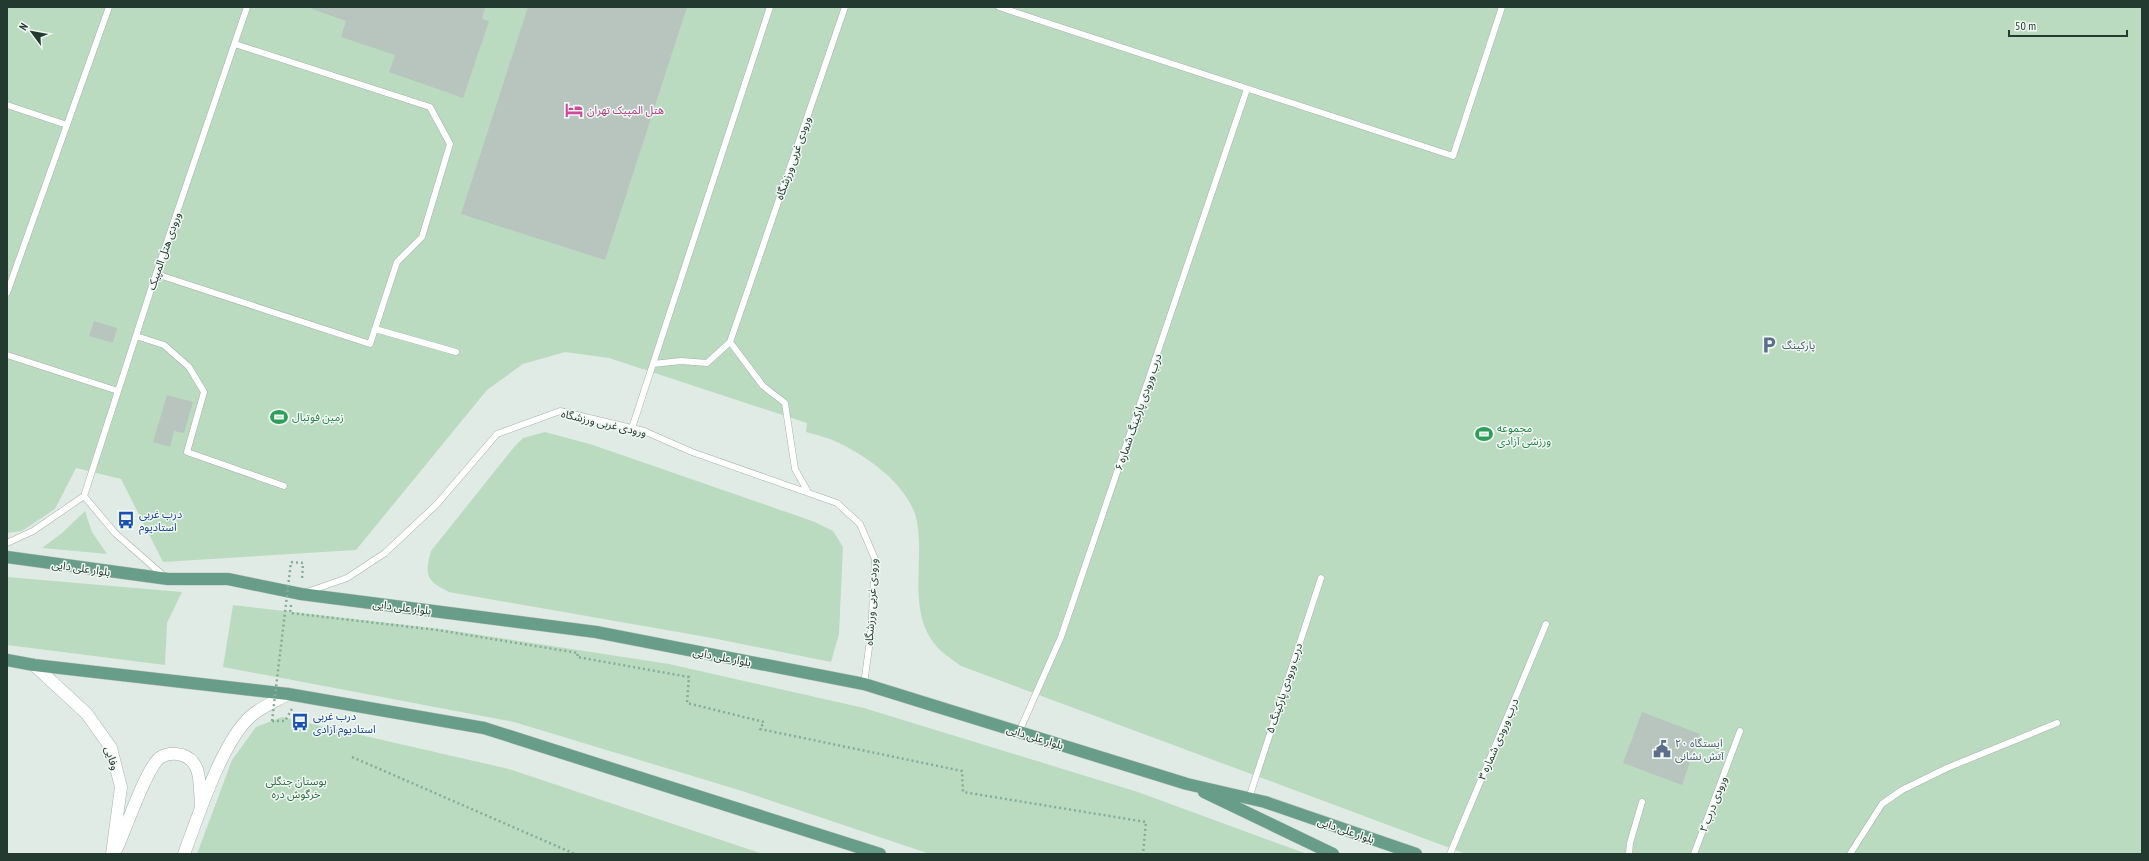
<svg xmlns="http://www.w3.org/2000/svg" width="2149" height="861" font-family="'PT Sans Narrow','Noto Sans Arabic',sans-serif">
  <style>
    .green { fill: #bbdbc0 }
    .building { fill: #b7c5be }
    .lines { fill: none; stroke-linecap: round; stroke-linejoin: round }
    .service-casing { stroke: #a4b2ab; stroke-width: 7 }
    .tertiary-casing { stroke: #a4b2ab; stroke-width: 13 }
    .primary-casing { stroke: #c1c8c5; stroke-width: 13 }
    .path { stroke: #84ac9a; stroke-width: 2.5; stroke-dasharray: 2 3; stroke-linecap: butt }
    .service { stroke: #fff; stroke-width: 6 }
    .tertiary { stroke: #fff; stroke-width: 12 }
    .primary { stroke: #689e89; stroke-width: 12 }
    .path-bridge { stroke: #84ac9a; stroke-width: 2.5; stroke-dasharray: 2 3; stroke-linecap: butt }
    .labels { text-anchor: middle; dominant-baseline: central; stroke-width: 3; stroke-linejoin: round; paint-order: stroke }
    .hotel-label { font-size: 11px; fill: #b23c85; stroke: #f1f8f4; text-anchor: start }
    .street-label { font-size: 11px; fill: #233a31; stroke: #f1f8f4 }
    .service-label { font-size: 11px; fill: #4e5e75; stroke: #f1f8f4; text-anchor: start }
    .leisure-label { font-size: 11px; fill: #27864d; stroke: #f1f8f4; text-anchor: start }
    .transit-label { font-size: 11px; fill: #164399; stroke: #f1f8f4; text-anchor: start }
    .park-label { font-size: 11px; fill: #2f6f3f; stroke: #f1f8f4 }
  </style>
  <rect width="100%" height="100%" fill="#e1ebe5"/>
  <path class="green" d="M7,7h2135v847h-676l-505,-188c-7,-5 -14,-10 -20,-15 -36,-34 -16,-86 -24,-129 -6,-34 -47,-64 -76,-78 -11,-6 -24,-9 -35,-12l1,-9 -198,-65 -44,-6 -42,12 -36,26 -131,160 -193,12 -42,-83 -45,-11 -21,41 -33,22 -15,2z
    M545,432l48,13 222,77 18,9 10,16 -4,87 -8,28 -119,-24 -263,-46c-22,-11 -25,-16 -18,-41l83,-104 9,-9z
    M85,511l7,21 15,22 -65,-6 20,-15z
    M7,577l175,15 -15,31 -2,42 -158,-20z
    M233,605l208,24 228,35 195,44 274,84 169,62h-377l-188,-63 -228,-69 -291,-55z
    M282,717l227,52 254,85h-566l35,-94 24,-33z"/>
  <path class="building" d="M313,7h172l-3,12 7,2 -26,77 -74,-26 6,-17 -54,-18 5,-16 -34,-12z
    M528,7h159l-82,253 -144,-46z
    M94,321l23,7 -4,15 -24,-7z
    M167,395l26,7 -9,31 -10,-2 -4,16 -17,-5z
    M1642,712l58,22 -18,51 -59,-22z"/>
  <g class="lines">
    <g class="service-casing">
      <path id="service" d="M999,7l454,149 49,-149
        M7,105l60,20
        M156,274l214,70 27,-82 25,-25 28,-93 -20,-37 -195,-63
        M7,293l102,-286
        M375,329l81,23
        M136,336l28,9 25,22 15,25 -17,60 97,34
        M730,342l33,44 22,17 10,66 13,23
        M7,355l111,36
        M653,364l28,-3 26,2 23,-21 115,-335
        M632,428l138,-421
        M84,496l72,-222 91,-267
        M7,543l26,-12 51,-35 31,37 50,44
        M307,592l40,-14 38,-25 52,-49 60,-70 63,-23 84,20 48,21 145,51 23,21 15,35 -4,74 -7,51
        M1019,732l42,-95 186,-548
        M1249,798l72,-220
        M1450,854l96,-230
        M1629,854l1,-11 12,-41
        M1694,854l46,-123
        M1850,854l32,-50 20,-14 45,-22 110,-45"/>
    </g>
    <g class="tertiary-casing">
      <path id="tertiary" d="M34,665l53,49 24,34 10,39 -9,67
        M117,848c8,-17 30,-83 44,-91 7,-4 14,-4 21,-2 21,6 17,32 19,50
        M184,854c14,-37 38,-113 67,-138 10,-9 25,-15 37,-22"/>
    </g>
    <g class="primary-casing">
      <path id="primary" d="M7,557l161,22h60l73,15 295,38 268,52 323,100 78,18 151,52
        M7,660l27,5 254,29 196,34 396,126
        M1204,792l129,62"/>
    </g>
    <path class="path" d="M291,562l12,1 -1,17
      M291,605l-1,8 147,17 141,23 -1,4 112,20 -2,26 77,19 -4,7 202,42 1,21 183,30 -3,32
      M272,721h13l8,-14
      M352,757l223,97"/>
    <use href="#service" class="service"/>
    <use href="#tertiary" class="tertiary"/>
    <use href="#primary" class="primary"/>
    <path class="path-bridge" d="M272,721l19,-159"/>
  </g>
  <defs>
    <g id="hotel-bare" transform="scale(1.38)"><path d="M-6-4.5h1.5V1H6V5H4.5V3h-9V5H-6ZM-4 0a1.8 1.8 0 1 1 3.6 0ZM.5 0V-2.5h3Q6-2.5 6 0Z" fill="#d1479c" stroke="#f1f8f4" stroke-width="2.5" paint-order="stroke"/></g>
    <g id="parking-bare" transform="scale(1.38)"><path d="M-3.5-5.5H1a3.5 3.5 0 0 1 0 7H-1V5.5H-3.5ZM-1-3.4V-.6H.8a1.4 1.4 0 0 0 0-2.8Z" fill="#5c6f8a" stroke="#f1f8f4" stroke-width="2.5" paint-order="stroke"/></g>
    <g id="stadium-bare" transform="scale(1.38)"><path d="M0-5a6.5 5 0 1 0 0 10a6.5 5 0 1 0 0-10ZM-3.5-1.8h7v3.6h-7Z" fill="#2e9e5b" stroke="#f1f8f4" stroke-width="2.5" paint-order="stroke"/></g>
    <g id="bus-bare" transform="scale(1.38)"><path d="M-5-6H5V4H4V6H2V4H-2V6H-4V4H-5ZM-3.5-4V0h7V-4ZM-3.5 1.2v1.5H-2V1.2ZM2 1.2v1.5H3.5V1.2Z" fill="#1a4fb4" stroke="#f1f8f4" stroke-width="2.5" paint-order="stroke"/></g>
    <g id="civic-bare" transform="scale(1.38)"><path d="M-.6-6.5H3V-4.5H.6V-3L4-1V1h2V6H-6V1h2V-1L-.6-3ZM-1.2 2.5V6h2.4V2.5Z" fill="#5c6f8a" stroke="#f1f8f4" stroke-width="2.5" paint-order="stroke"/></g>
  </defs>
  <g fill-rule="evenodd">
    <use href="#hotel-bare" x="574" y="110"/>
    <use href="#parking-bare" x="1769" y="345"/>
    <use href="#stadium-bare" x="279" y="417"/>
    <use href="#stadium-bare" x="1484" y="434"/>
    <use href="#bus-bare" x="126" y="520"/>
    <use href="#bus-bare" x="300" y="722"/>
    <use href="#civic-bare" x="1662" y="749"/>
  </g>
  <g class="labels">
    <g class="hotel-label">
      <text x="587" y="110">هتل المپیک تهران</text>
    </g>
    <g class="street-label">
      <text transform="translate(793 158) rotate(-71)">ورودی غربی ورزشگاه</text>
      <text transform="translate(164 251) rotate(-71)">ورودی هتل المپیک</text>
      <text transform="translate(1138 412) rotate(-71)">درب ورودی پارکینگ شماره ۶</text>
      <text transform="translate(604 423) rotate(13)">ورودی غربی ورزشگاه</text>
      <text transform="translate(81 568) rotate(8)">بلوار علی دایی</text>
      <text transform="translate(871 602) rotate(-87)">ورودی غربی ورزشگاه</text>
      <text transform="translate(402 607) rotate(7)">بلوار علی دایی</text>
      <text transform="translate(722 657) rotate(11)">بلوار علی دایی</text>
      <text transform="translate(1284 688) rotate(-72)">درب ورودی پارکینگ ۵</text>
      <text transform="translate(1035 737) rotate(17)">بلوار علی دایی</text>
      <text transform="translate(1498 739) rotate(-67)">درب ورودی شماره ۳</text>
      <text transform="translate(112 758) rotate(72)">وفایی</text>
      <text transform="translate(1713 804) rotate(-69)">ورودی درب ۲</text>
      <text transform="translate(1346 830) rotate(19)">بلوار علی دایی</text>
    </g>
    <g class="service-label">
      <text x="1782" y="345">پارکینگ</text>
      <text x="1675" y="743">ایستگاه ۲۰<tspan x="1675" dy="13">آتش نشانی</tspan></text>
    </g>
    <g class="leisure-label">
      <text x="292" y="417">زمین فوتبال</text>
      <text x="1497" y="428">مجموعه<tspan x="1497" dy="13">ورزشی آزادی</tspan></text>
    </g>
    <g class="transit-label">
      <text x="139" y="514">درب غربی<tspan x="139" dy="13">استادیوم</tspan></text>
      <text x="313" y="716">درب غربی<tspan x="313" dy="13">استادیوم آزادی</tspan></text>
    </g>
    <g class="park-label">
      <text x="296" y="781">بوستان جنگلی<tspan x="296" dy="13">خرگوش دره</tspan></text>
    </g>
  </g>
  <rect width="2149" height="861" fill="none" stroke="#233a31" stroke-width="16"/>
  <g transform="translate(32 32) rotate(302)" stroke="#f1f8f4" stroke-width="3" paint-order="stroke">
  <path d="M0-3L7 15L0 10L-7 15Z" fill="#233a31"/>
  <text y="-6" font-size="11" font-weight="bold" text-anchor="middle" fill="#233a31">N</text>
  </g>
  <path d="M2009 30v6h118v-6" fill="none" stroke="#233a31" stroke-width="2"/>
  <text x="2015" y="30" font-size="12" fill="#233a31" stroke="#f1f8f4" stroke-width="3" paint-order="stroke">50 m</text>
</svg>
